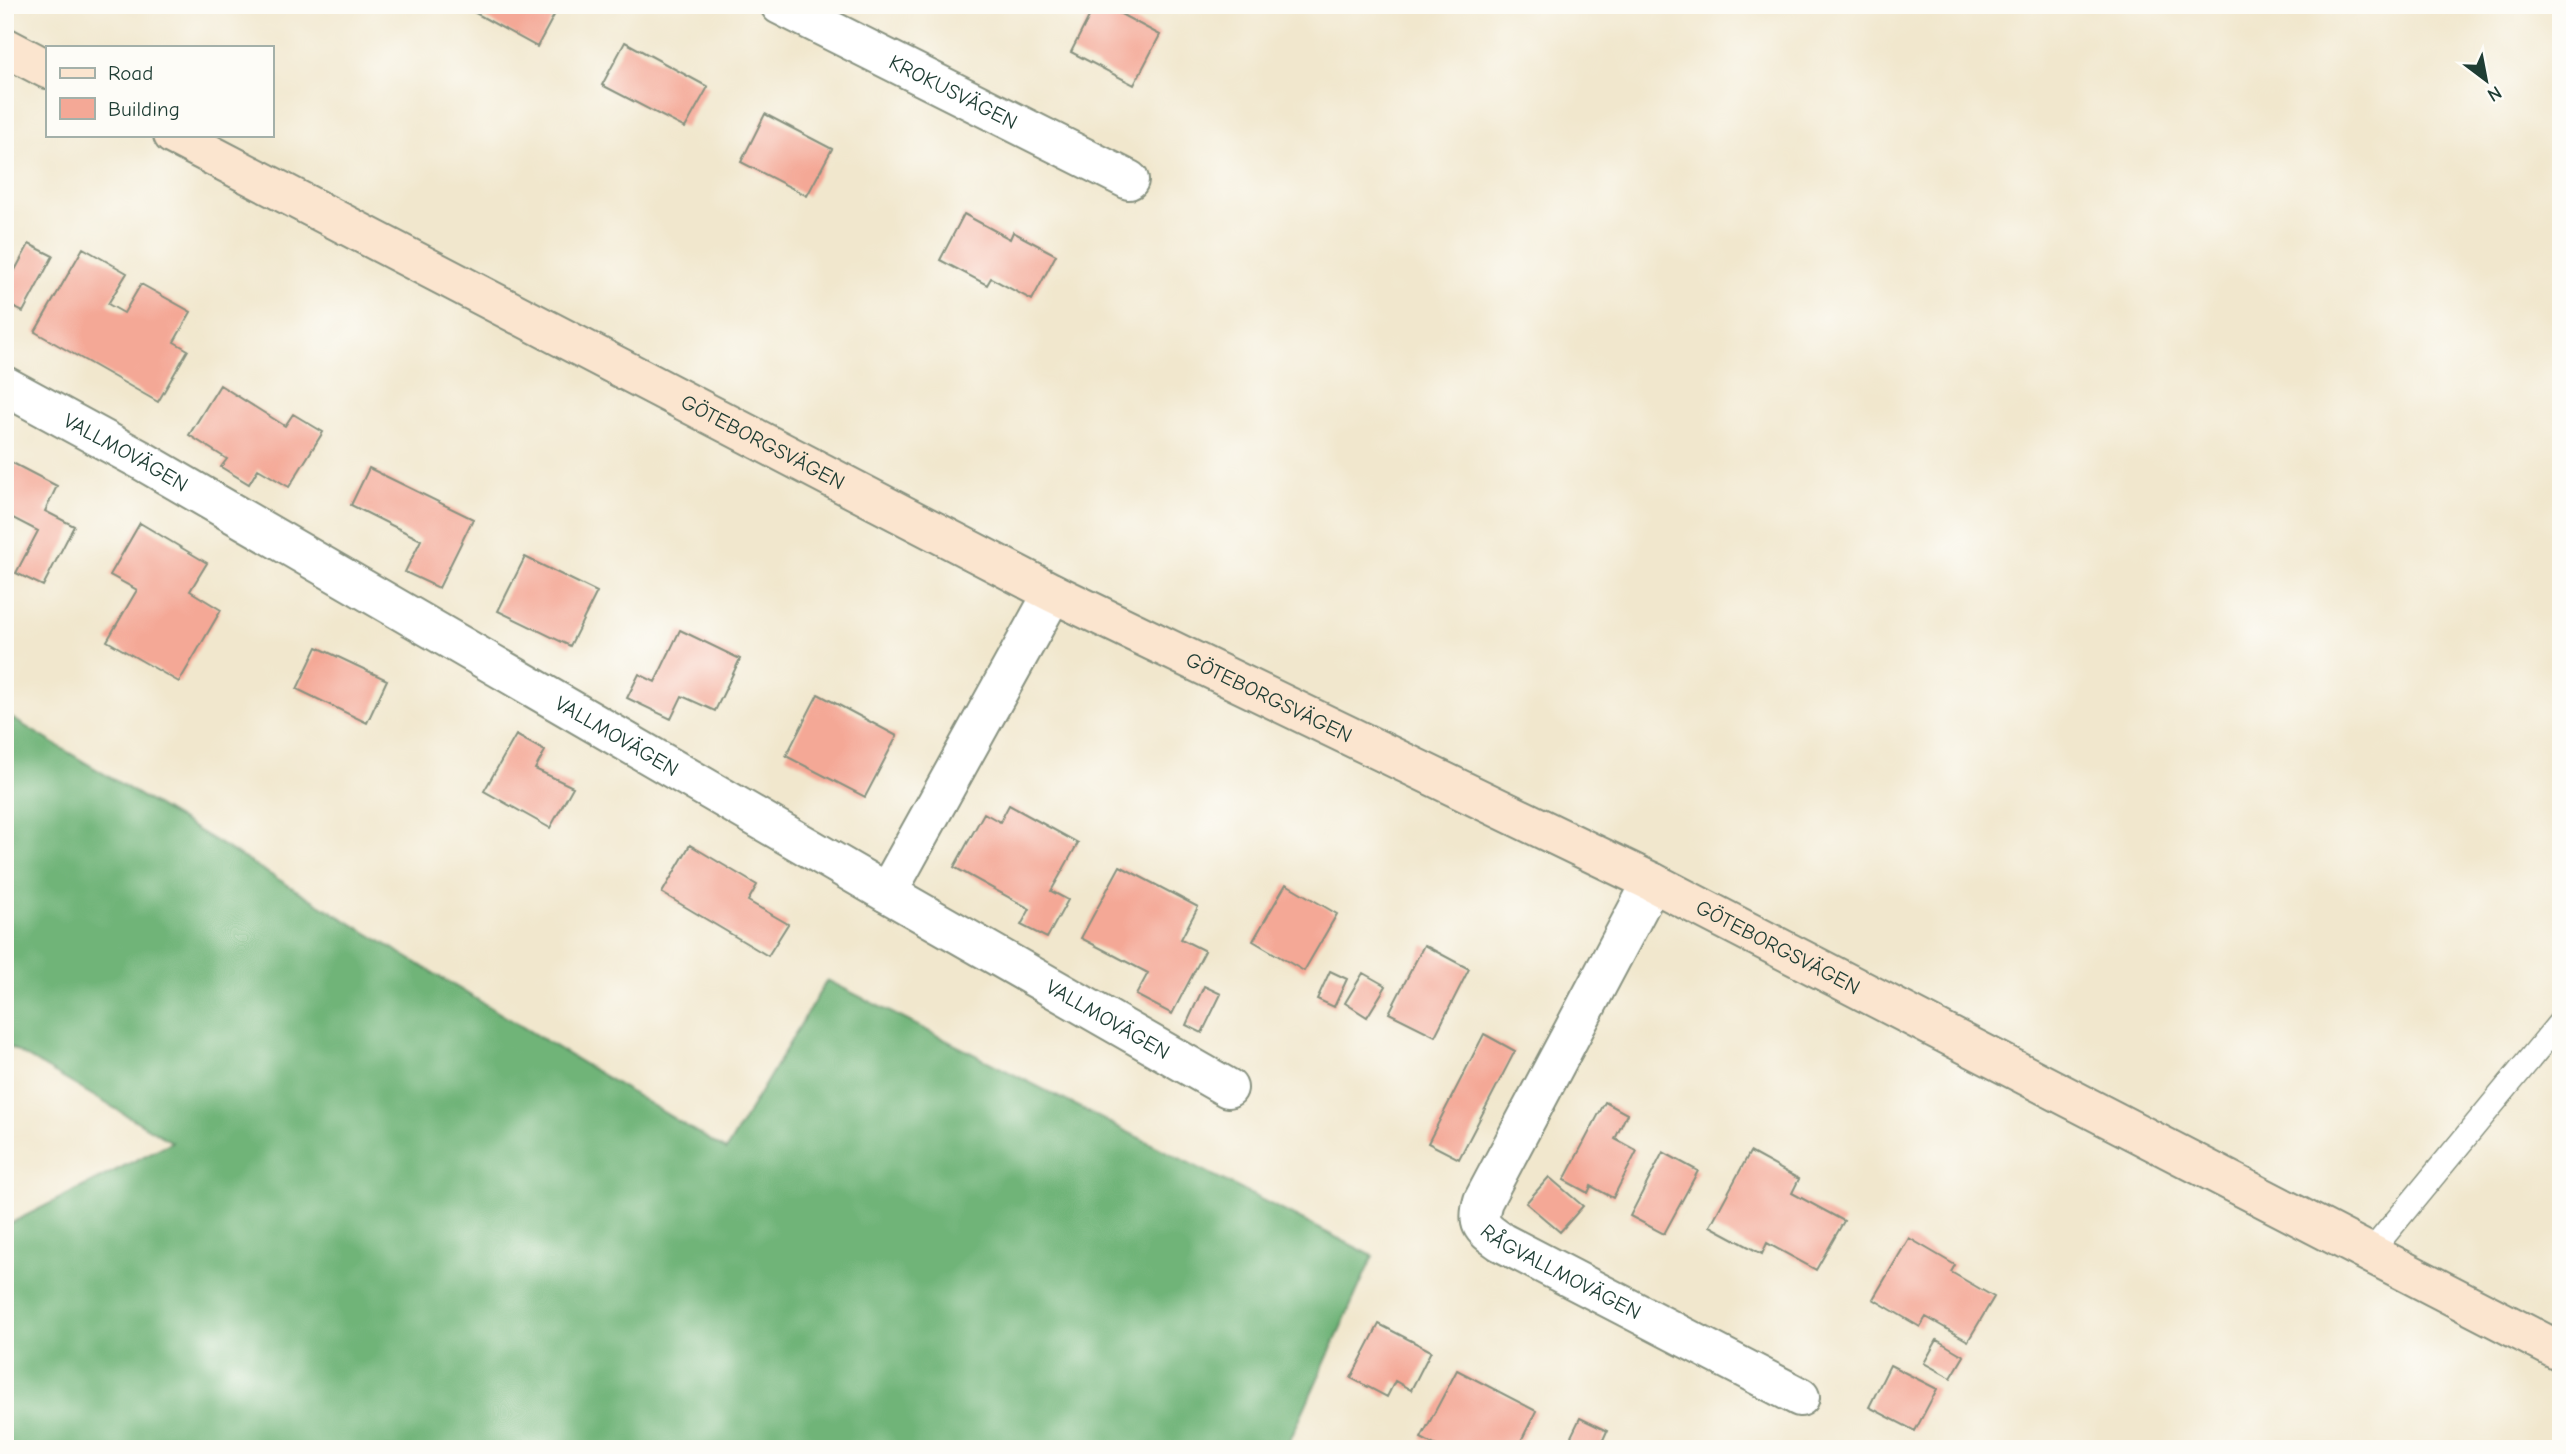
<svg xmlns="http://www.w3.org/2000/svg" width="2566" height="1454" font-family="'Comic Neue',sans-serif">
  <style>
    .forest { fill: #6fb478; stroke: #477856; stroke-width: 2 }
    .building { fill: #f4a896 }
    .lines { fill: none; stroke-linecap: round; stroke-linejoin: round }
    .lane-casing { stroke: #889280; stroke-width: 26 }
    .street-casing { stroke: #889280; stroke-width: 42 }
    .secondary-casing { stroke: #889280; stroke-width: 42 }
    .lane { stroke: #fff; stroke-width: 23 }
    .street { stroke: #fff; stroke-width: 38 }
    .secondary { stroke: #fbe5cf; stroke-width: 38 }
    .labels { text-anchor: middle; dominant-baseline: central; stroke-width: 5; stroke-linejoin: round; paint-order: stroke }
    .street-label { font-size: 21px; fill: #1f3d34; stroke: #fdfcf7 }
  </style>
  <rect width="100%" height="100%" fill="#fdfcf7"/>
  <filter id="ink" filterUnits="userSpaceOnUse"><feTurbulence type="fractalNoise" baseFrequency=".0143" numOctaves="2"/><feDisplacementMap in="SourceGraphic" scale="14" xChannelSelector="R" yChannelSelector="G"/><feConvolveMatrix kernelMatrix="1 2 1 2 8 2 1 2 1" color-interpolation-filters="sRGB"/></filter>
  <filter id="wash" filterUnits="userSpaceOnUse"><feTurbulence type="fractalNoise" baseFrequency=".00686" numOctaves="4" result="noise"/><feDisplacementMap in="SourceGraphic" scale="28" xChannelSelector="R" yChannelSelector="G"/><feGaussianBlur stdDeviation="1.57" result="paint"/><feColorMatrix in="noise" values="0 0 0 0 0 0 0 0 0 0 0 0 0 0 0 0 0 1.4 0 .05"/><feComposite in="paint" operator="in"/></filter>
  <g filter="url(#wash)">
    <rect width="100%" height="100%" fill="#f1e7cd"/>
    <path class="forest" d="M5,714l721,436 101,-170 546,276 -87,193h-1281v-223l167,-84 -167,-98z"/>
    <g id="blocks">
      <path class="building" d="M461,5h92l5,3 -21,39z
        M1095,5h9l56,30 -26,50 -63,-33z
        M625,42l83,45 -23,41 -83,-43z
        M765,114l67,35 -25,47 -66,-34z
        M964,214l46,25 3,-7 43,23 -24,45 -41,-22 -4,7 -47,-25z
        M29,244l24,12 -30,56 -18,-9v-35l9,4z
        M83,248l44,25 -19,31 16,9 17,-29 50,28 -17,30 14,8 -30,52 -123,-70z
        M220,385l65,41 8,-12 30,18 -34,55 -31,-18 -9,15 -28,-17 6,-8 -38,-24z
        M5,459l52,27 -12,25 29,15 -31,60 -27,-13 22,-42 -33,-17z
        M369,468l104,51 -34,69 -34,-16 16,-32 -70,-35z
        M140,523l67,40 -17,28 31,19 -42,72 -72,-41 30,-51 -27,-15z
        M525,557l72,35 -27,54 -72,-35z
        M680,630l60,29 -25,52 -33,-15 -11,23 -44,-21 12,-24 16,8z
        M317,647l70,33 -20,43 -70,-34z
        M818,694l79,42 -32,61 -79,-41z
        M516,735l29,16 -10,18 38,18 -23,41 -66,-37z
        M1009,805l69,38 -27,48 17,9 -21,38 -26,-13 9,-16 -76,-42 30,-54 16,9z
        M690,845l67,40 -9,16 40,23 -20,32 -106,-63z
        M1120,866l78,41 -17,32 24,12 -33,63 -36,-19 12,-22 -67,-35z
        M1286,884l51,30 -33,57 -51,-30z
        M1424,945l45,24 -34,67 -46,-23z
        M1330,971l17,8 -13,28 -17,-8z
        M1363,973l23,13 -19,31 -22,-14z
        M1204,986l17,8 -19,39 -16,-8z
        M1484,1034l31,17 -56,108 -31,-16z
        M1605,1102l22,12 -12,25 22,12 -24,47 -22,-12 -3,7 -24,-13z
        M1663,1152l35,19 -34,63 -34,-18z
        M1750,1152l49,27 -7,14 52,28 -28,49 -49,-27 -5,11 -52,-28z
        M1549,1177l34,29 -23,26 -34,-29z
        M1909,1238l46,27 -4,7 43,25 -26,44 -42,-24 -6,10 -47,-28z
        M1379,1324l52,27 -20,39 -16,-9 -8,16 -36,-19z
        M1937,1340l27,16 -13,22 -27,-15z
        M1890,1365l47,24 -22,42 -46,-24z
        M1457,1370l79,41 -19,38h-75l-21,-11z
        M1580,1418l27,13 -8,18h-34z"/>
    </g>
  </g>
  <g filter="url(#ink)">
    <use href="#blocks" fill-opacity="0" stroke="#889280" stroke-width="2"/>
    <g class="lines">
      <g class="lane-casing">
        <path id="lane" d="M2369,1254l192,-233"/>
      </g>
      <g class="street-casing">
        <g id="street">
          <path id="s1" d="M780,5l349,175"/>
          <path id="s2" d="M5,386l136,74 746,433 341,195"/>
          <path id="s3" d="M1652,882l-169,319c-7,24 -1,27 18,41l299,155"/>
          <path d="M887,893l166,-300"/>
        </g>
      </g>
      <g class="secondary-casing">
        <g id="secondary">
          <path d="M5,47l42,22"/>
          <path id="s4" d="M173,135l880,458 599,289 909,470"/>
        </g>
      </g>
      <use href="#lane" class="lane"/>
      <use href="#street" class="street"/>
      <use href="#secondary" class="secondary"/>
    </g>
  </g>
  <g class="labels">
    <g class="street-label">
      <text stroke="none"><textPath href="#s1" startOffset="194">KROKUSVÄGEN</textPath></text>
      <text stroke="none"><textPath href="#s4" startOffset="665">GÖTEBORGSVÄGEN</textPath></text>
      <text stroke="none"><textPath href="#s2" startOffset="138">VALLMOVÄGEN</textPath></text>
      <text stroke="none"><textPath href="#s4" startOffset="1232">GÖTEBORGSVÄGEN</textPath></text>
      <text stroke="none"><textPath href="#s2" startOffset="705">VALLMOVÄGEN</textPath></text>
      <text stroke="none"><textPath href="#s4" startOffset="1799">GÖTEBORGSVÄGEN</textPath></text>
      <text stroke="none"><textPath href="#s2" startOffset="1272">VALLMOVÄGEN</textPath></text>
      <text stroke="none"><textPath href="#s3" startOffset="478">RÅGVALLMOVÄGEN</textPath></text>
    </g>
  </g>
  <rect width="2566" height="1454" fill="none" stroke="#fdfcf7" stroke-width="28"/>
  <rect x="46" y="46" width="228" height="91" fill="#fdfcf7" stroke="#a4b0a9" stroke-width="2"/>
  <rect x="60" y="68" width="35" height="10" fill="#fbe5cf" stroke="#a4b0a9" stroke-width="2"/>
  <text x="108" y="80" font-size="21" fill="#1f3d34">Road</text>
  <rect x="60" y="98" width="35" height="21" fill="#f4a896" stroke="#a4b0a9" stroke-width="2"/>
  <text x="108" y="116" font-size="21" fill="#1f3d34">Building</text>
  <g transform="translate(2486 80) rotate(148)" stroke="#fdfcf7" stroke-width="5" paint-order="stroke">
  <path d="M0-5L12 26L0 18L-12 26Z" fill="#1f3d34"/>
  <text y="-10" font-size="19" font-weight="bold" text-anchor="middle" fill="#1f3d34">N</text>
  </g>
</svg>
